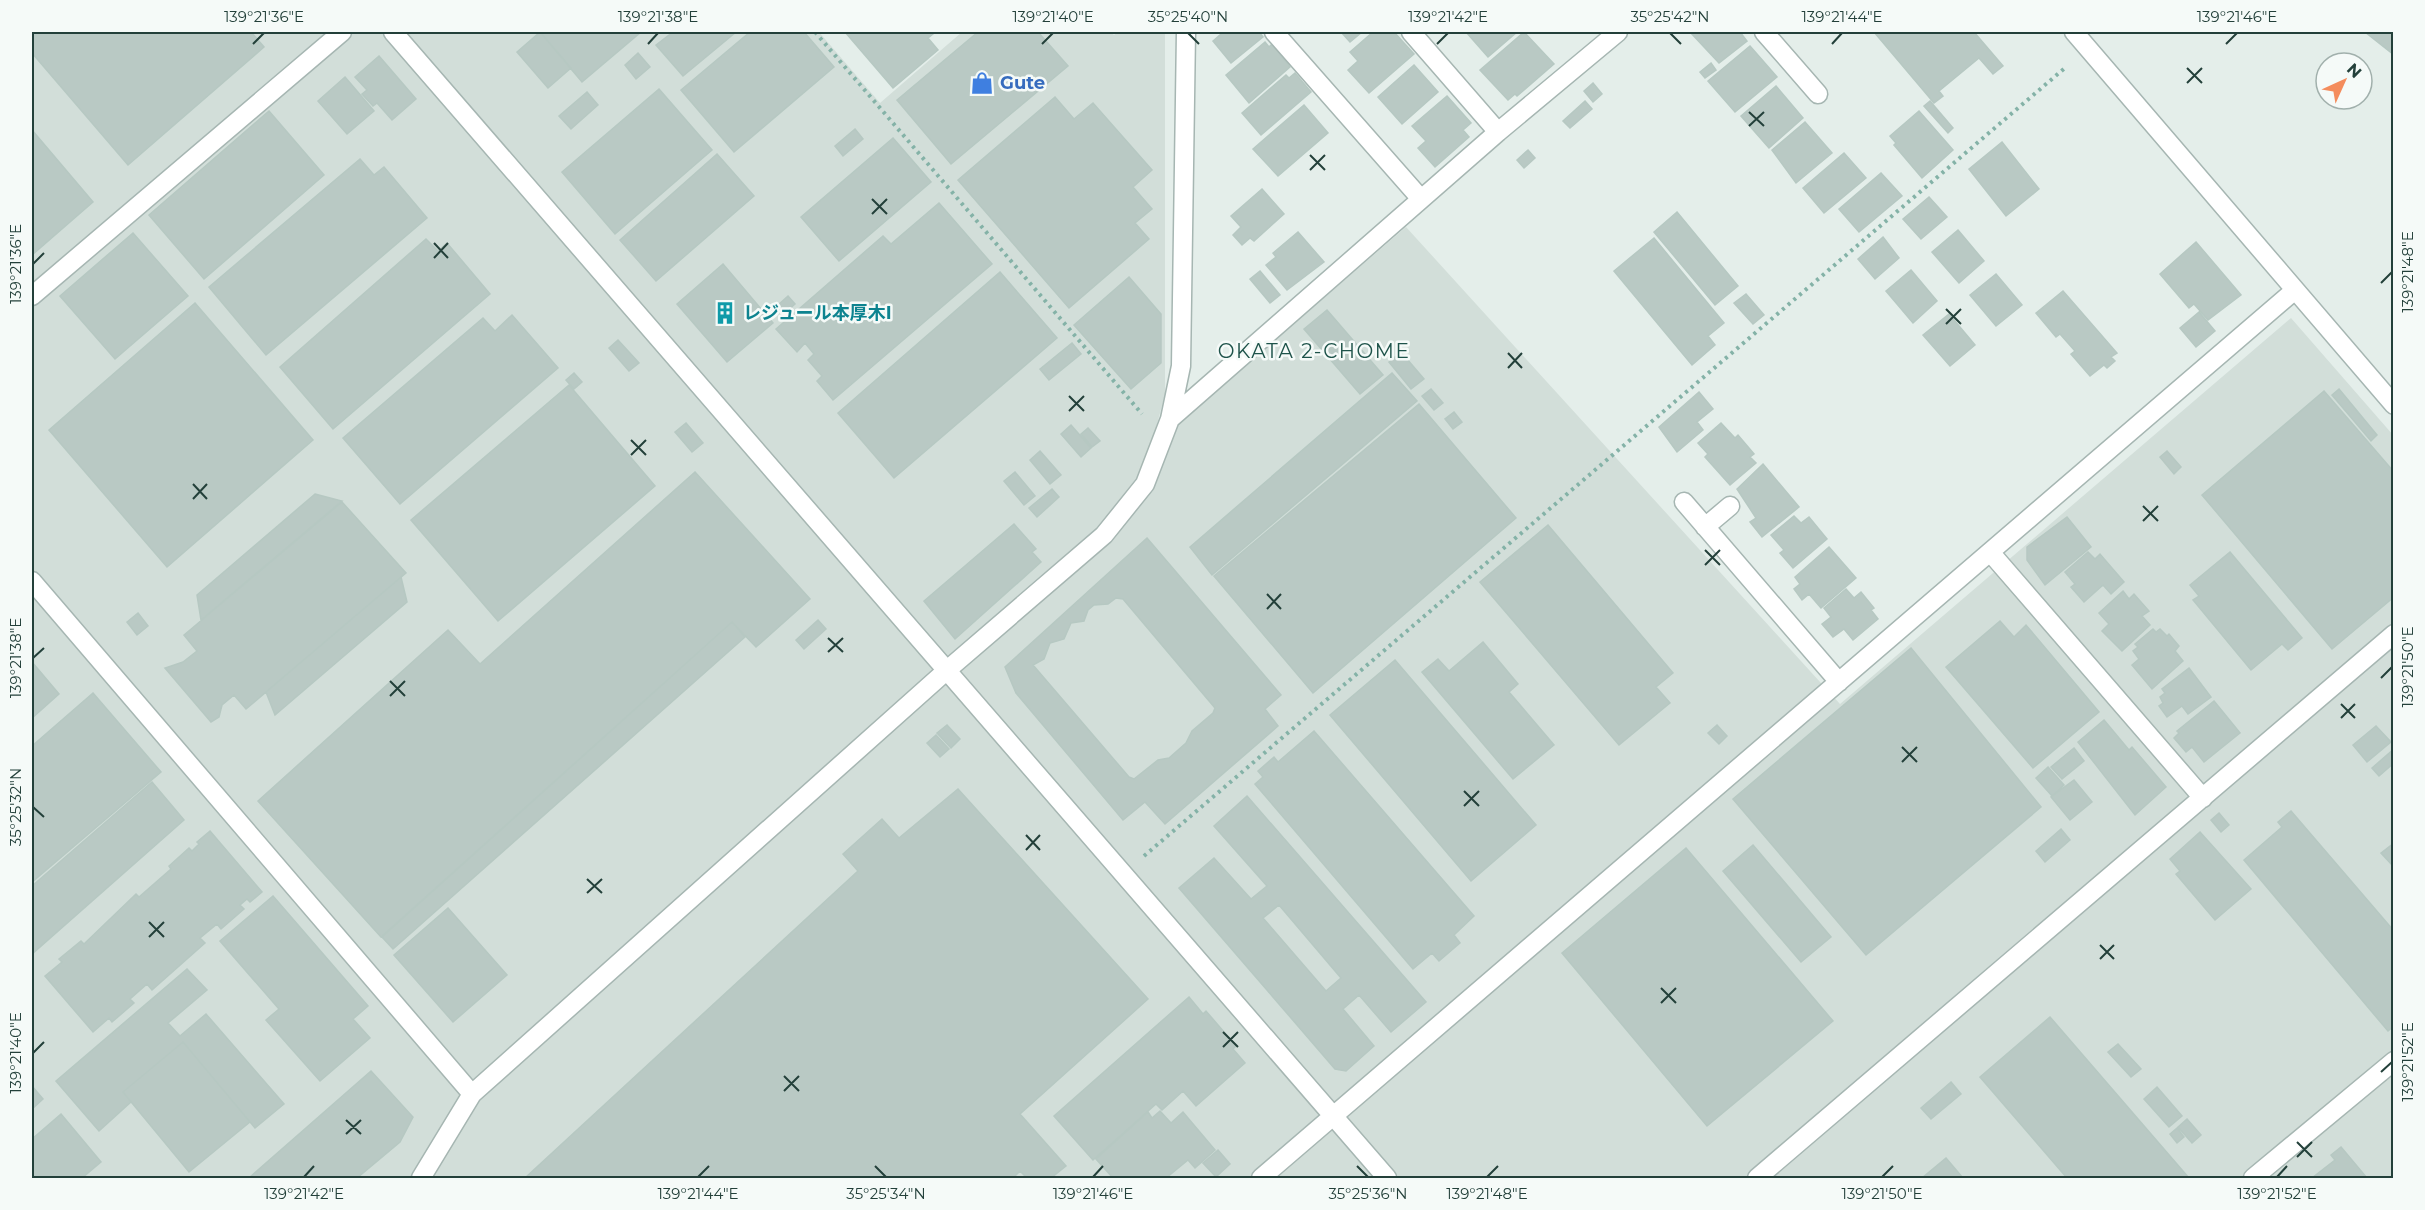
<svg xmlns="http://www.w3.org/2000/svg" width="2425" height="1210" font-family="Montserrat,'Noto Sans JP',sans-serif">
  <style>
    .built { fill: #d2ded9 }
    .building { fill: #b9c9c4; stroke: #b6c8c2; stroke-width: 1.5; fill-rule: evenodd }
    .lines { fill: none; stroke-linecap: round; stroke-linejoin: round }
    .minor-casing { stroke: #a6b6b2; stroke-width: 21 }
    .path { stroke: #84b2a7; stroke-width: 4; stroke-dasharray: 3 4.5; stroke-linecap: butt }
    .minor { stroke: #fff; stroke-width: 18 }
    .ticks { fill: none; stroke: #23403a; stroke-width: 2 }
    .labels { text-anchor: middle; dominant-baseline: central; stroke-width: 5; stroke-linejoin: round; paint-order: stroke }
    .shop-label { font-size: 18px; font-weight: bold; fill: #366cbe; stroke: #f5faf8; text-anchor: start }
    .culture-label { font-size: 18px; font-weight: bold; fill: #0d838f; stroke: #f5faf8; text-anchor: start }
    .neighbourhood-label { font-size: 20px; letter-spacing: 1.5px; fill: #1e534a; stroke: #f5faf8 }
    .neatline { fill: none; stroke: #23403a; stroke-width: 2 }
    .ticks-label { font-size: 15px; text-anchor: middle; fill: #23403a }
  </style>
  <rect width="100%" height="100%" fill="#e4eeea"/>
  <path class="built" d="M32,32h787l61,71 82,-71h148l4,3 4,-3h47v362l-14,53 255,-220 434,477 451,-386 102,117v743h-2361z"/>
  <path class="building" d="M32,32h219l13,15 -136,118 -96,-112z
    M540,32h101l-59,50z
    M540,32l31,36 -23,20 -31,-36z
    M673,32h63l-53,44 -27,-31z
    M750,32h54l30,35 -100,85 -53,-62z
    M845,32h86l2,2 -5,4 10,12 -45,38z
    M978,32h60l30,34 -117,98 -54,-64z
    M1219,32h40l4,5 -32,26 -18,-22 8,-7z
    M1341,32h21l-12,10z
    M1373,32h21l20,22 -45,39 -21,-23 10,-9 -8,-9z
    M1466,32h51l-29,25z
    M1524,32l30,32 -37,32 -2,-2 -7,6 -28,-30z
    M1690,32h50l7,9 -28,22z
    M1874,32h100l29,34 -10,8 -14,-16 -40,33 4,5 -9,7z
    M2365,32h29v23z
    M1265,42l4,5 3,-3 18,23 -41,36 -23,-28z
    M1750,46l27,31 -42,35 -27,-31z
    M638,53l12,14 -14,12 -11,-14z
    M379,56l37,43 -24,21 -15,-17 -4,3 -11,-12 5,-4 -12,-13z
    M1711,63l5,7 -11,8 -5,-6z
    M1414,65l24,27 -36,32 -24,-27z
    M1295,73l16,19 -50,43 -19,-22 44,-38 3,3z
    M345,77l29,34 -27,23 -29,-33z
    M1593,83l9,11 -9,8 -9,-11z
    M1776,86l27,32 -34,30 -28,-32z
    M659,89l53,61 -97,84 -53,-62z
    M587,92l11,13 -27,24 -12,-13z
    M1447,96l24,27 -8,7 6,7 -34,30 -17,-19 8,-7 -14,-15z
    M1055,97l19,22 19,-16 59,67 -19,17 19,22 -17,14 14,16 -80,69 -111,-128z
    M1585,101l7,8 -22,19 -7,-7z
    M1930,101l23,27 -5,5 -24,-27z
    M1304,105l24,28 -50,43 -25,-27z
    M269,111l55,64 -120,104 -55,-64z
    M1919,111l34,39 -31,28 -28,-33 2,-2 -6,-7z
    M1805,122l27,31 -36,30 -24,-33z
    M855,129l8,10 -20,17 -8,-10z
    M32,130l61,72 -61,53z
    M893,138l38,44 -92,79 -38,-44z
    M2002,142l37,47 -33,27 -37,-47z
    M1528,150l7,8 -11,10 -7,-8z
    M1844,153l22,25 -42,35 -21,-25z
    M717,154l37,42 -98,85 -36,-41z
    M360,159l14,16 10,-8 43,51 -161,137 -57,-68z
    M1881,173l21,23 -43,36 -20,-23z
    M1262,189l22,25 -30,27 -4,-3 -8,7 -9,-10 8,-8 -10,-11z
    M1929,197l18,20 -26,22 -18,-20z
    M939,203l53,61 -159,136 -16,-19 5,-5 -14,-16 6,-6 -9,-11 -8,9 -21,-23 107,-93 8,8z
    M1677,212l61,74 -23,19 -61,-73z
    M1958,230l26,31 -25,22 -27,-31z
    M1298,232l26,30 -37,28 -21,-25 10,-8 -3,-4z
    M133,233l55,63 -73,63 -55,-63z
    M1883,237l16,21 -24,21 -17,-20z
    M1654,238l70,85 -16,13 7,9 -23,20 -78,-94z
    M426,239l12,12 9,-8 43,51 -157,135 -53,-62z
    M2196,242l45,53 -33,25 -14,-16 -5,4 -29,-34z
    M723,264l50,59 -46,39 -50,-58z
    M1911,270l26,31 -24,22 -27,-32z
    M1260,271l20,24 -10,8 -20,-24z
    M1000,272l57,66 -163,140 -56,-65z
    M1996,274l26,31 -26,21 -26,-31z
    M1129,277l32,37v49l-30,26 -57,-64z
    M2063,291l54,62 -6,4 4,4 -8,7 -3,-3 -14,11 -19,-22 4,-3 -15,-17 -4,3 -20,-24z
    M1746,294l18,21 -11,9 -19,-21z
    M788,296l7,8 -10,9 -7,-8z
    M195,303l118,137 -146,127 -118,-137z
    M1327,310l56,65 -23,19 -56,-65z
    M2199,312l16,19 -19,16 -16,-19z
    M1949,314l26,31 -25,21 -27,-31z
    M512,315l46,53 -158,136 -57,-66 140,-120 12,13z
    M618,340l21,23 -10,8 -20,-23z
    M1072,343l9,11 -32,26 -9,-11z
    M1401,352l23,27 -13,10 -22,-27z
    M574,373l8,9 -8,7 -8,-9z
    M1392,373l25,28 -205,174 -22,-28z
    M569,385l86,101 -157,135 -87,-101z
    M1431,389l12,14 -9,7 -12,-14z
    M2339,389l38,46 -6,6 -39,-46z
    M2324,391l70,81v125l-62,52 -130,-154z
    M1699,392l14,17 -16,13 6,8 -26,22 -18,-25z
    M1419,404l97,114 -203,175 -99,-117z
    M1454,412l8,10 -9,7 -8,-10z
    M686,423l17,20 -11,9 -17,-20z
    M1721,423l14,15 3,-3 16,19 -4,3 6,6 -26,22 -25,-28 3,-3 -10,-11z
    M1071,425l20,23 -10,9 -20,-23z
    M1088,428l12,13 -8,6 -11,-13z
    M1040,451l21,24 -11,9 -20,-24z
    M2167,451l14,16 -7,7 -14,-17z
    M1763,464l36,43 -37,30 -12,-15 6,-4 -19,-29z
    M695,472l115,127 -54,48 -24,-25 -351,315 -123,-136 190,-171 32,34z
    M1015,472l20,24 -11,9 -20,-24z
    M1052,489l7,8 -22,20 -8,-9z
    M315,494l27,7 -141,119 -4,-25z
    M342,502l64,71 -160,136 -12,-14 -12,10 -3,12 -8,5 -46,-54 18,-6 14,-11 -13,-16z
    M1794,516l7,7 8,-6 18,22 -34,29 -13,-15 4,-3 -13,-15z
    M2067,517l24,30 -46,38 -18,-25v-13z
    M1014,524l22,25 -4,3 9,10 -86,77 -31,-38z
    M1548,525l125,148 -17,14 14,16 -51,42 -139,-163z
    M1147,538l134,157 -16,14 13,17 -113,98 -20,-22 -22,18 -107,-127 -11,-26zM1116,598l7,1 92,109 -2,5 -21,18 -6,12 -17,15 -11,2 -24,19 -5,-2 -96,-112 11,-6 6,-16 14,-4 7,-16 13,-2 4,-11 6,-5 14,-1z
    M1829,547l27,31 -35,30 -12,-14 -7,6 -8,-11 6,-5 -5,-7z
    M2088,552l7,7 5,-5 24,28 -13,12 -8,-9 -19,17 -13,-15 4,-3 -10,-12z
    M2230,552l72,86 -14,12 -6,-6 -31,26 -58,-70 6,-4 -9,-11z
    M401,577l6,25 -132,113 -9,-23z
    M1846,589l8,9 7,-6 13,16 -3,2 7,9 -25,21 -9,-11 -11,8 -11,-13 9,-7 -7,-9z
    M2123,591l6,8 5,-5 15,17 -7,5 8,9 -28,26 -20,-20 7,-7 -10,-11z
    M138,613l10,13 -11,9 -10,-13z
    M818,620l8,9 -22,20 -8,-9z
    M2000,621l14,16 12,-12 73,87 -66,56 -87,-101z
    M732,622l13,15 -352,312 -11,-12z
    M2153,629l3,3 4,-3 7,7 2,-2 10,12 -4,5 8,10 -31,28 -20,-24 7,-6 -6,-8 5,-4 -3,-3z
    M1483,642l35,42 -9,8 45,53 -41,34 -91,-107 16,-13 11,12z
    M1911,648l130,159 -175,148 -133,-156z
    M1395,660l141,165 -65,56 -141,-166z
    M32,662l27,32 -27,24z
    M2189,668l22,29 -23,17 -6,-8 -15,11 -8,-11 4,-3 -3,-6 5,-4 -3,-4z
    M93,693l68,79 -129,110v-136z
    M2214,701l26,32 -36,29 -12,-15 -6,5 -12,-14 5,-5 -2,-2z
    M2104,720l25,30 3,-3 34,40 -31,28 -57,-73z
    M947,725l13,14 -9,9 -14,-15z
    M1717,725l10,11 -8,8 -11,-11z
    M2376,726l15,16 -24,20 -14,-17z
    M1314,731l160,185 -20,19 6,8 -21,18 -7,-8 -19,16 -158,-185 8,-7 -5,-6 16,-14 4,5z
    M936,735l13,14 -9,8 -13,-14z
    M2074,748l10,13 -22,18 -11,-12z
    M2394,749v14l-15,13 -7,-8z
    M2048,767l16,18 -12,11 -16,-18z
    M2074,780l18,22 -22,18 -19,-23z
    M152,782l32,38 -152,134v-68z
    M958,789l190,210 -128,115 46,52 -15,12h-24l-7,-7 -7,7h-488l333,-307 -15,-17 39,-35 17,19z
    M1247,796l179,206 -35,30 -32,-37 -16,14 31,37 -28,25 -11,-2 -156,-181 35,-30 37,41 16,-13 -53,-60zM1279,905l62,73 -15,13 -63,-73z
    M2291,811l103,120v95l-6,5 -144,-171 38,-33 -4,-5z
    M2219,813l10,12 -8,7 -10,-12z
    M2061,829l9,11 -25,22 -9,-11z
    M210,831l52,61 -12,10 -3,-3 -7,6 4,4 -23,20 -4,-5 -17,14 5,5 -53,47 -5,-6 -17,15 4,4 -22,19 -3,-4 -16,14 -48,-56 17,-14 -3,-3 22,-18 3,3 52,-50 3,3 32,-28 -2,-3 20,-18 3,3 7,-7 -2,-2z
    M2200,832l51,57 -36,31 -39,-46 4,-3 -10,-12z
    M2394,843v24l-13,-14z
    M1753,845l78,92 -30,25 -78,-91z
    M1686,848l147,173 -126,105 -145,-173z
    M273,896l95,110 -15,13 17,19 -50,43 -54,-61 13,-11 -59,-68z
    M448,908l59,67 -54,47 -59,-67z
    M187,969l20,21 -39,33 12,13 26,-22 78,90 -29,24 -72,-86 -60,50 8,10 -32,29 -43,-50z
    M1189,997l14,17 3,-3 30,35 -3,3 12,14 -49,43 -13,-15 -21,19 -6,-6 -63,56 -39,-44z
    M2050,1017l139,161h-122l-87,-101z
    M183,1042l67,80 -61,50 -66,-80z
    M2118,1044l23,25 -10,8 -23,-25z
    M371,1071l42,46 -13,25 -43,36h-108z
    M1951,1082l10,12 -30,25 -10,-11z
    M32,1086l11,13 -11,10z
    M2157,1087l25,29 -13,11 -25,-28z
    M1160,1111l11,12 12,-11 32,38 -20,18 -7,-8 -22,18h-53l-17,-19 52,-47 4,6z
    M61,1114l40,48 -19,16h-50v-39z
    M2187,1119l14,16 -9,8 -14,-16z
    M2177,1128l7,9 -7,6 -7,-9z
    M2341,1147l26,31h-55l23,-18 -4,-5z
    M1218,1150l12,14 -14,13 -13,-14z
    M1946,1158l17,20h-41z"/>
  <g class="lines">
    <g class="minor-casing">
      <path id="minor" d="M393,32l994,1146
        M1274,32l147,167
        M1411,32l87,100
        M1764,32l54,62
        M2074,32l320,373
        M32,296l310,-264
        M1170,419l328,-287 120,-100
        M1684,502l155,180
        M1705,527l25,-21
        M1990,552l213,246
        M32,581l440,513
        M421,1178l51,-84 474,-423 158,-136 41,-51 25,-65 11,-53 5,-334
        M1261,1178l1034,-888
        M1757,1178l637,-544
        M2253,1178l141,-117"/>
    </g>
    <path class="path" d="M815,32l327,382
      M1144,856l922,-789"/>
    <use href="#minor" class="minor"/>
  </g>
  <path class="ticks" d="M1188,33l11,11M1670,33l11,11M253,44l11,-11M648,44l10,-11M1042,44l11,-11M1437,44l11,-11M1832,44l10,-11M2226,44l11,-11M2187,68l15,15M2187,83l15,-15M1749,112l15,14M1749,126l15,-14M1310,155l15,15M1310,170l15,-15M872,199l15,15M872,214l15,-15M434,243l14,15M434,258l14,-15M33,264l11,-11M2381,283l11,-11M1946,309l15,15M1946,324l15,-15M1508,353l14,15M1508,368l14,-15M1069,396l15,15M1069,411l15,-15M631,440l15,15M631,455l15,-15M193,484l14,15M193,499l14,-15M2143,506l15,15M2143,521l15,-15M1705,550l15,15M1705,565l15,-15M1267,594l14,15M1267,609l14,-15M828,638l15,14M828,652l15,-14M33,658l11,-10M2381,678l11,-11M390,681l15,15M390,696l15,-15M2341,704l14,14M2341,718l14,-14M1902,747l15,15M1902,762l15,-15M1464,791l15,15M1464,806l15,-15M33,807l11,10M1026,835l14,15M1026,850l14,-15M587,879l15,14M587,893l15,-14M149,922l15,15M149,937l15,-15M2100,945l14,14M2100,959l14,-14M1661,988l15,15M1661,1003l15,-15M1223,1032l15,15M1223,1047l15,-15M33,1053l11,-11M2381,1072l11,-10M784,1076l15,15M784,1091l15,-15M346,1120l15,14M346,1134l15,-14M2297,1142l15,15M2297,1157l15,-15M875,1166l11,11M1357,1166l11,11M304,1177l10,-11M698,1177l11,-11M1093,1177l10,-11M1487,1177l11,-11M1882,1177l11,-11M2277,1177l10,-11"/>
  <defs>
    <g id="shop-bare" transform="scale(1.8)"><path d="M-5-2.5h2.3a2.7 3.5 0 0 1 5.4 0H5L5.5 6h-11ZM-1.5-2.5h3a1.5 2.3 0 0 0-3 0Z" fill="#3f7fe0" stroke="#f5faf8" stroke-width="2.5" paint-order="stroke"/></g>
    <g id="building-bare" transform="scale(1.8)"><path d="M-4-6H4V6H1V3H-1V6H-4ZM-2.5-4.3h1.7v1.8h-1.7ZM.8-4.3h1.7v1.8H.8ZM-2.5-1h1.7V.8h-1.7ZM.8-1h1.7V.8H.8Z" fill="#0f9aa8" stroke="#f5faf8" stroke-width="2.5" paint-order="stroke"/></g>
  </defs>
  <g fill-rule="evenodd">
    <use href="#shop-bare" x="982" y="83"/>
    <use href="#building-bare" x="725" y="313"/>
  </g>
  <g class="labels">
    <g class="shop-label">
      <text x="1000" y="83">Gute</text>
    </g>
    <g class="culture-label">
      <text x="743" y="313">レジュール本厚木I</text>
    </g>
    <g class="neighbourhood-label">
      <text x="1314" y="351">OKATA 2-CHOME</text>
    </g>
  </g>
  <rect width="2425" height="1210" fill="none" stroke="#f5faf8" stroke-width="66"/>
  <g transform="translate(2344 81) rotate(45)"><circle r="28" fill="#f5faf8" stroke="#a1b0ac" stroke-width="1.5"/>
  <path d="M0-4.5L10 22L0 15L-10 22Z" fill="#f48c5c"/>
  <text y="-9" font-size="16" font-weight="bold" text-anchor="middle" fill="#23403a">N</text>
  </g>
  <rect x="33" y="33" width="2359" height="1144" class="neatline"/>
  <g class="ticks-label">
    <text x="264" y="22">139°21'36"E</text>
    <text x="658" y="22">139°21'38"E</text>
    <text x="1053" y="22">139°21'40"E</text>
    <text x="1188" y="22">35°25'40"N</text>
    <text x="1448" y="22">139°21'42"E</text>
    <text x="1670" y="22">35°25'42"N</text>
    <text x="1842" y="22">139°21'44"E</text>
    <text x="2237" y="22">139°21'46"E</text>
    <text transform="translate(16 264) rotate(-90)" y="5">139°21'36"E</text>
    <text transform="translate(2408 272) rotate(-90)" y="5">139°21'48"E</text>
    <text transform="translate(16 658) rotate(-90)" y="5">139°21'38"E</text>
    <text transform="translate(2408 667) rotate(-90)" y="5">139°21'50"E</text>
    <text transform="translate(16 807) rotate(-90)" y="5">35°25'32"N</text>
    <text transform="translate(16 1053) rotate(-90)" y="5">139°21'40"E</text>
    <text transform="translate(2408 1062) rotate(-90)" y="5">139°21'52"E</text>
    <text x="304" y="1199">139°21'42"E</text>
    <text x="698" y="1199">139°21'44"E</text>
    <text x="886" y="1199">35°25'34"N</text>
    <text x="1093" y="1199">139°21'46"E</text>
    <text x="1368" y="1199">35°25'36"N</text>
    <text x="1487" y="1199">139°21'48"E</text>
    <text x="1882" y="1199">139°21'50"E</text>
    <text x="2277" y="1199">139°21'52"E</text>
  </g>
</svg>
